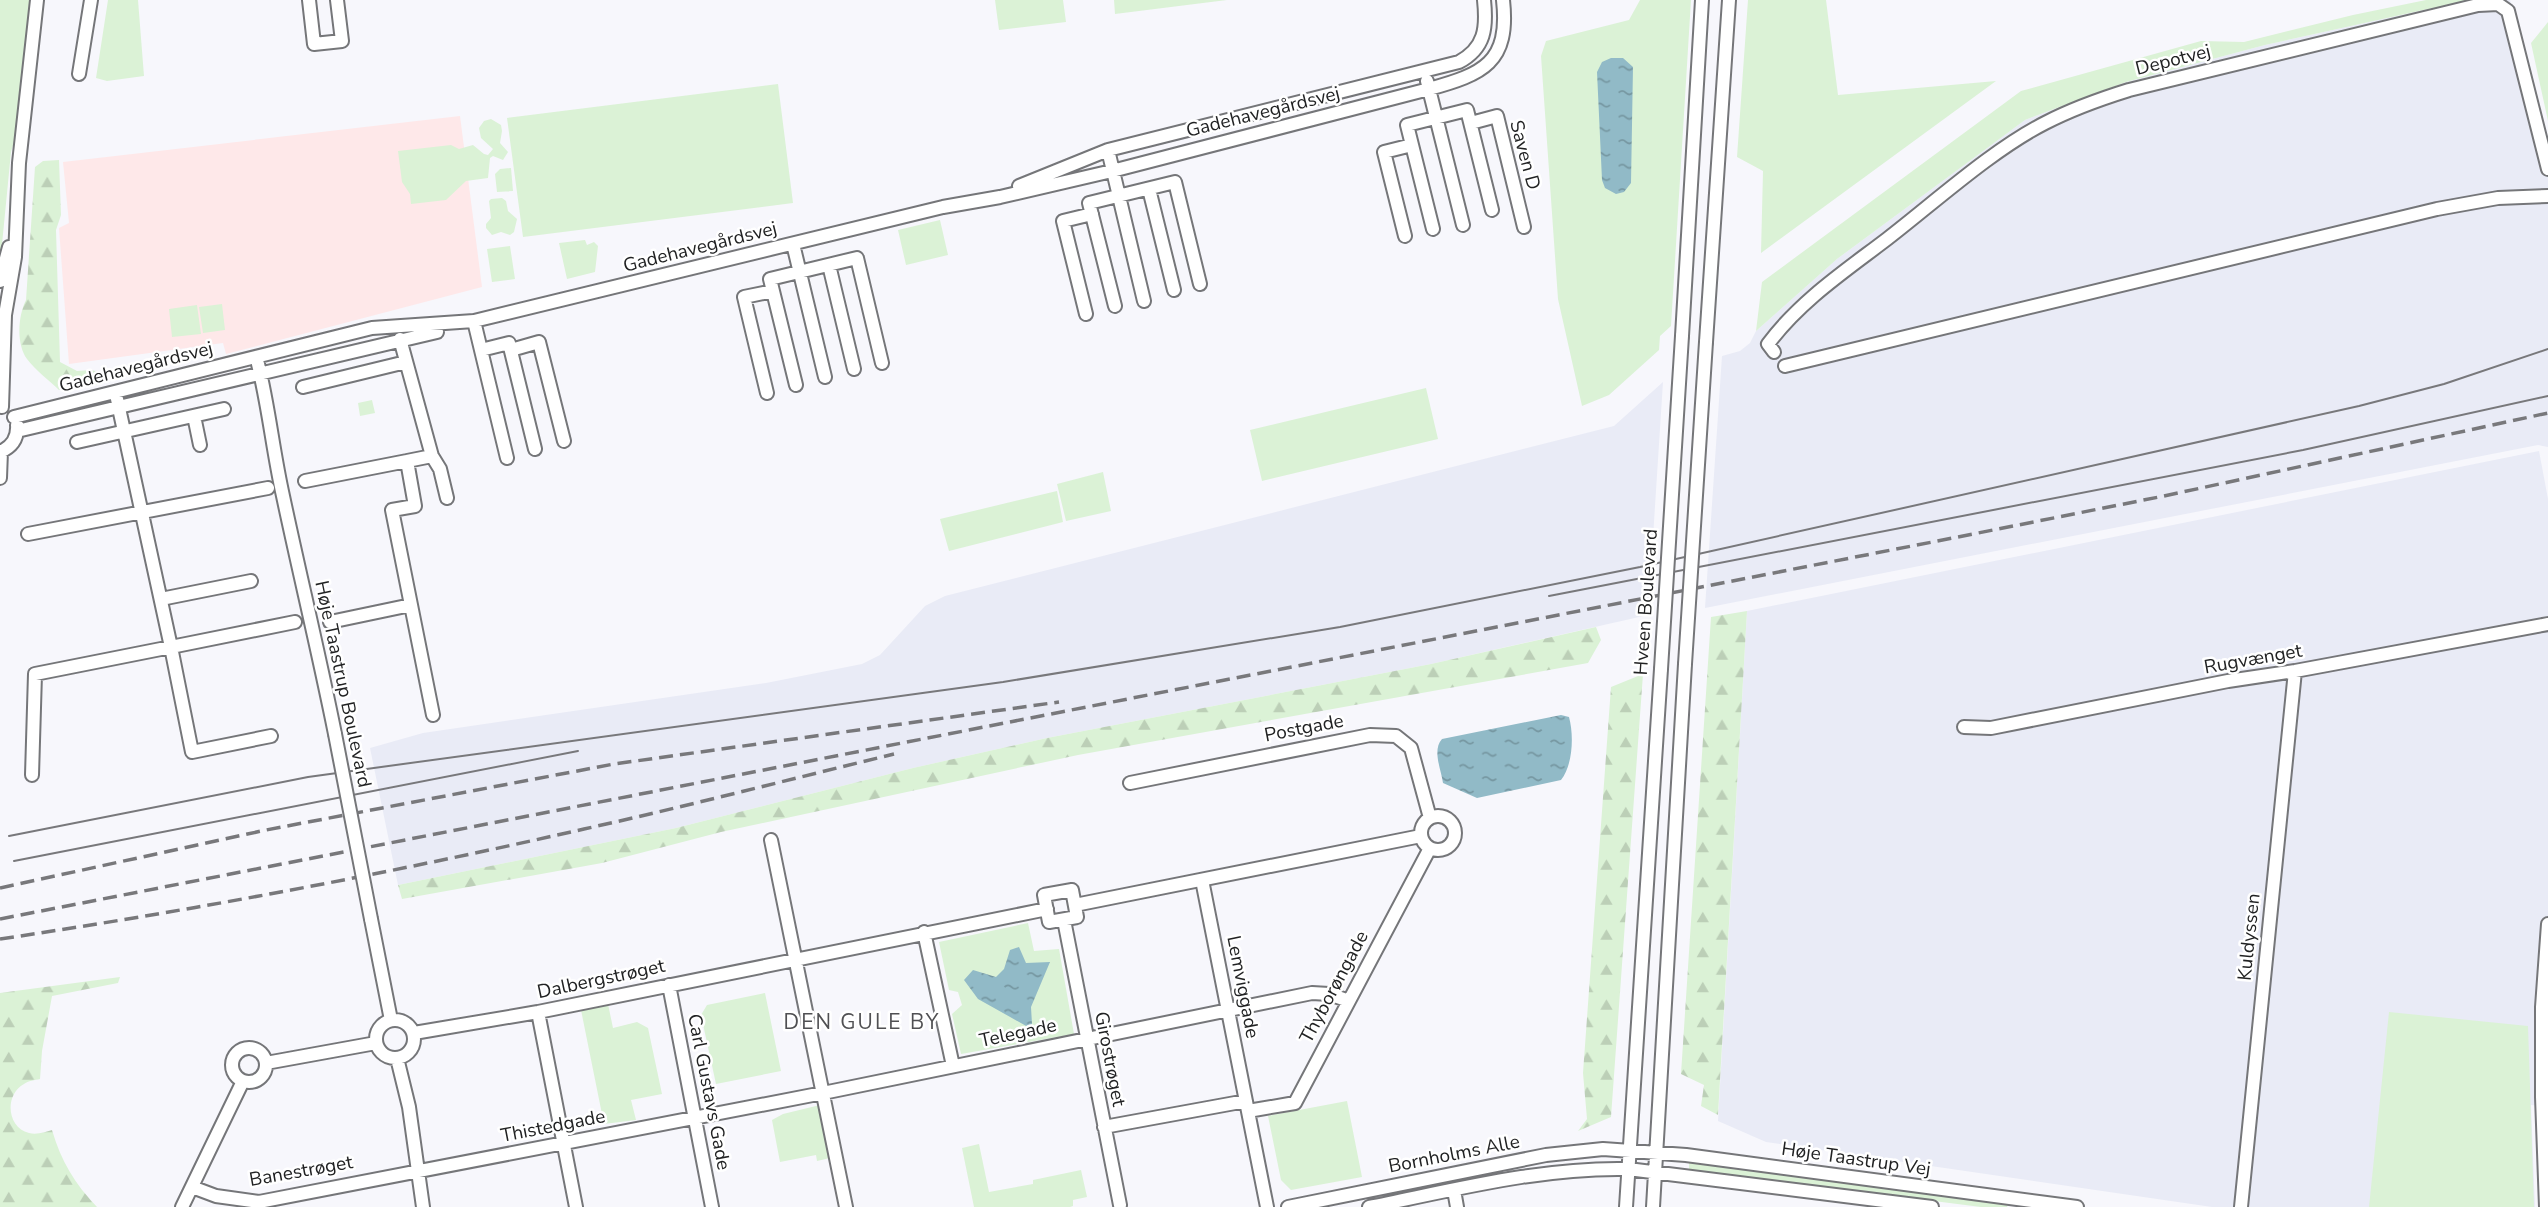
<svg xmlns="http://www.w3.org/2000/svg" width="2548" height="1207" font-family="'Nunito Sans',sans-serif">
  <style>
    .built { fill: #e9ebf6 }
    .education { fill: #fee8e9 }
    .green { fill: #dbf2d6 }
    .forest { fill: url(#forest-firs) }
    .water { fill: url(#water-ripples) }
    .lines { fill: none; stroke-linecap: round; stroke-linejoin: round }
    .minor-casing { stroke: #757679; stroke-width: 16 }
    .minor { stroke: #fff; stroke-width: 12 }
    .tram { stroke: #78787b; stroke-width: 2 }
    .rail { stroke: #78787b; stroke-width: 3.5; stroke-dasharray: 14 7; stroke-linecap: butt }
    .minor-bridge-casing { stroke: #757679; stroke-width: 16; stroke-linecap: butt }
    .minor-bridge { stroke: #fff; stroke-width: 12 }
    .labels { text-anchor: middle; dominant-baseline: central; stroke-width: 5; stroke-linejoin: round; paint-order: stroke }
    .street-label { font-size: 19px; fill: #212223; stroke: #fff }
    .neighbourhood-label { font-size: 21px; letter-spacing: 2px; fill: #505053; stroke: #fff }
  </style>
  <defs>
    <pattern id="forest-firs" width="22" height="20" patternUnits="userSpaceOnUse" patternTransform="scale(1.75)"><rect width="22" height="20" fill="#dbf2d6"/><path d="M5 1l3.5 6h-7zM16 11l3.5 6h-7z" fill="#bccfb7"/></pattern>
    <pattern id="water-ripples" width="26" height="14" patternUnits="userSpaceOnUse" patternTransform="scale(1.75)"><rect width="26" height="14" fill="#91bac7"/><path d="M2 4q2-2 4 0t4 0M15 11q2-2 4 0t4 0" fill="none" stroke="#7697a1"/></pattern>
  </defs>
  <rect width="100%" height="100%" fill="#f7f7fc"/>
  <path class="built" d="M2486,0h24l38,150v297l-10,-2 -833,163 17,-252 18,-5 10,-8 6,-12 81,-72 188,-139 101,-38 139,-37 163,-36z
    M1663,382l-15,233 -217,49 -384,74 -134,30 -237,60 -278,57 -28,-137 53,-15 343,-50 96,-19 18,-9 45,-49 20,-10 669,-170z
    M2539,451l9,48v608l-17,-2 4,102h-323l-446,-65 -48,-21 29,-510z"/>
  <path class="education" d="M460,116l22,171 -256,67 -3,-11 -154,21 -10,-136 10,-5 -6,-61z"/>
  <path class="green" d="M0,0h33l-17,136 -5,16 -11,113z
    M108,0h30l6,76 -37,5 -11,-3z
    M995,0h68l3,22 -67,8z
    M1114,0h113l-112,14z
    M1640,0h51l-20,326 -11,10 -1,14 -50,45 -27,11 -24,-107 -17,-243 5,-15 83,-21z
    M1748,0h78l12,95 158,-14 -235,172 2,-82 -26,-14z
    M2426,0h60l-58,9 -163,36 -139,37 -101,38 -188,139 -81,72 6,-49 259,-191 180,-50 43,1 109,-27z
    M2548,22v99l-17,-78z
    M778,84l15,119 -270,34 -16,-119z
    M491,119l10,6 1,6 -2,12 8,9 -5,8 -10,-4 -3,2 -2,20 -22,3 -20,19 -35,4 -1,-10 -8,-12 -4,-31 53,-6 8,4 14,-4 11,9 4,1 5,-6 -12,-11 -2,-10 5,-7z
    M511,168l2,23 -16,1 -2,-18 5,-5z
    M502,198l4,3 2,10 9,8 -3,13 -4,3 -9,-3 -9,3 -6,-7v-4l5,-6 -2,-17 2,-2z
    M940,220l8,35 -42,10 -8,-35z
    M585,240l2,5 7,-3 4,4 -3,26 -28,7 -8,-36z
    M510,246l5,33 -23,3 -5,-33z
    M222,304l3,26 -22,3 -4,-26z
    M197,305l4,29 -29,3 -3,-28z
    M1426,388l12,51 -176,42 -12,-51z
    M372,400l3,13 -15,3 -2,-13z
    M1103,472l8,39 -45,10 -9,-37z
    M1057,491l6,31 -114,29 -9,-32z
    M1028,923l6,28 25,-2 15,85 -113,20 -9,-40 10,-9 -4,-13 -9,-2 -10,-48z
    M765,993l16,78 -65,13 -15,-69 6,-10z
    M608,1004l5,24 24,-6 11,6 14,66 -31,6 5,20 -32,4 -23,-114z
    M2389,1012l139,14 6,181h-165z
    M1347,1101l15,76 -71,13 -10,-10 -13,-64z
    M820,1105l10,53 -13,3 -1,-6 -36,7 -8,-42 11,-6z
    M979,1144l10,48 44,-8v-4l48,-10 6,27 -14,3v6l-3,1h-96l-12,-59z
    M1689,1163l319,41 -1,3h-26l-292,-37z"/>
  <path class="forest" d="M59,160l2,55 -5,15 4,132 17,9 15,-1 11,4 -1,10 -43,6c-10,-10 -24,-20 -32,-31 -11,-15 -9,-43 -1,-59l9,-133 8,-6z
    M1747,611l-29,504 -17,-9 3,-21 -23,-11 30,-457z
    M1596,627l5,13 -13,23 -510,92 -357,77 -119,31 -200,36 -4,-14 278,-57 237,-60 134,-30 384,-74z
    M1643,674l-32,443 -33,14 9,-12 -4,-46 28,-386z
    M120,977l-2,6 -66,13 -10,55 -2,28c-5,1 -12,2 -16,5 -20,11 -17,44 5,49 8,2 16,-1 23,-3 9,31 23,54 45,77h-97v-214z"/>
  <path class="water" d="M1611,58h12l10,9 -2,116 -7,9 -8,2 -11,-6 -3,-8 -5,-108 5,-10z
    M1561,715l8,2c5,18 4,48 -8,63l-84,18 -34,-15c-2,-14 -11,-33 -1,-44z
    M1019,947l7,16 24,-1 -19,45 1,17 -4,3 -50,-28 -14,-19 9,-10 23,7 8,-8 6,-19z"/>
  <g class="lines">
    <g class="minor-casing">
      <path id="minor" d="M309,0l5,44 28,-3 -5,-41
        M79,74l12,-74
        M1427,81l36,144
        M1471,123l26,-7 27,111
        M1108,150l36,151
        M1019,186l89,-36 351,-88c26,-14 28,-34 25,-62
        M1149,189l25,101
        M1433,229l-26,-104 60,-15 25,100
        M1405,236l-21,-84 28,-7
        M793,244l32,133
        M829,265l25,104
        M0,281l9,-34
        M1115,306l-26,-103 86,-21 25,102
        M1086,314l-23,-93 29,-7
        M474,321l33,137
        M1682,336l20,-336
        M400,339l32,117 -25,5 8,45 -23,4 41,205
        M1706,342l23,-342
        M481,350l28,-7 26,106
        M511,350l28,-8 25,99
        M1774,352l-6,-8c32,-43 77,-73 119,-105 48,-37 105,-89 158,-116 27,-14 55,-24 84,-33l349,-85 20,-1 10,7 40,158
        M258,364c11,44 15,88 25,132 17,80 36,158 52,238
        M1785,366l652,-157 61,-11 50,-2
        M796,385l-26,-106 87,-21 25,105
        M303,387l103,-25
        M767,393l-23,-96 29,-6
        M117,399l54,248 124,-25
        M2,407l3,-92 10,-58 4,-94 18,-163
        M194,416l6,29
        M14,417l358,-89 102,-7 469,-114 57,-10 112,-26 317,-82c54,-15 81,-26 74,-89
        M17,431l420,-99
        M77,442l147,-33
        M0,452c12,-5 18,-14 17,-27
        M432,456l8,13 7,29
        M0,478l1,-27
        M305,481l102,-20
        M28,534l240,-46
        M161,599l90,-18
        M330,622l81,-17
        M1964,727l27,1 237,-47 67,-10 253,-47
        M32,775l3,-101 136,-27 21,105 79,-16
        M1130,783l240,-48 26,1 15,12 19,70
        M1421 833a17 17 0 1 1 34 0a17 17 0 1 1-34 0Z
        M771,840l75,367
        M1202,880l65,327
        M1072,890l5,27 -28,5 -5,-27z
        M1075,905l346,-69
        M371,919l20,101
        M1064,920l56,285
        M924,932l29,134
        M669,985l43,222
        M538,1012l38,195
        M376 1039a19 19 0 1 1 38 0a19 19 0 1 1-38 0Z
        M414,1033l124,-21 509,-103
        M232 1065a17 17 0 1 1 34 0a17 17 0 1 1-34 0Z
        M397,1058l12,49 14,100
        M266,1063l110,-20
        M1248,1111l47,-8 135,-255
        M1104,1127l142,-26
        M192,1187l24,9 43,6 564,-109 489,-100 17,1 20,7
        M1454,1190l3,17
        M182,1207l61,-126
        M1288,1207l258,-52 57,-6 83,6 391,52
        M1369,1207c85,-17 172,-40 259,-38l304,38
        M1626,1207l35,-538
        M1653,1207l32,-543
        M2241,1207l54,-536
        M2546,1207l-4,-110v-90l6,-83"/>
    </g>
    <use href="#minor" class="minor"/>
    <path class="tram" d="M1549,596l754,-146 245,-54
      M9,836l299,-59 695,-95 337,-55 300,-60 719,-161 85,-22 104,-35
      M14,861l564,-110"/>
    <path class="rail" d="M0,888l266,-58 348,-66 445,-62
      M0,919l1958,-382 206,-41 384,-83
      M0,939c196,-29 391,-66 584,-110 104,-23 207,-50 310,-75"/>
    <g class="minor-bridge-casing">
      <path id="minor-bridge" d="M1685,664l21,-322
        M1661,669l21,-333
        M335,734l36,185"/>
    </g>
    <use href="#minor-bridge" class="minor-bridge"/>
  </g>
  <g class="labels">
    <g class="street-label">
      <text transform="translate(2173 60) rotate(-14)">Depotvej</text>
      <text transform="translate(1263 112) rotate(-14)">Gadehavegårdsvej</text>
      <text transform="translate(1525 155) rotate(75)">Saven D</text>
      <text transform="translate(700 247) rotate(-14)">Gadehavegårdsvej</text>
      <text transform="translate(136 367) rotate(-14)">Gadehavegårdsvej</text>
      <text transform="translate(1646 602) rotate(-86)">Hveen Boulevard</text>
      <text transform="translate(2253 659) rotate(-10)">Rugvænget</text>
      <text transform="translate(343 684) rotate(78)">Høje Taastrup Boulevard</text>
      <text transform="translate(1304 728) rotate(-11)">Postgade</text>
      <text transform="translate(2249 937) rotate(-84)">Kuldyssen</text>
      <text transform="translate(601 979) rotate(-12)">Dalbergstrøget</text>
      <text transform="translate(1243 987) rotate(79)">Lemviggade</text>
      <text transform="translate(1334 987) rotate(-62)">Thyborøngade</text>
      <text transform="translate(1018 1033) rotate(-12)">Telegade</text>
      <text transform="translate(1110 1059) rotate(79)">Girostrøget</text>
      <text transform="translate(709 1092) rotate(79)">Carl Gustavs Gade</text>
      <text transform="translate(553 1126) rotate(-11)">Thistedgade</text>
      <text transform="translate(1454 1154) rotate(-11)">Bornholms Alle</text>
      <text transform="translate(1856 1159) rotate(8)">Høje Taastrup Vej</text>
      <text transform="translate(301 1171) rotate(-10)">Banestrøget</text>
    </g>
    <g class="neighbourhood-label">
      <text x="862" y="1022">DEN GULE BY</text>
    </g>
  </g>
</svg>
